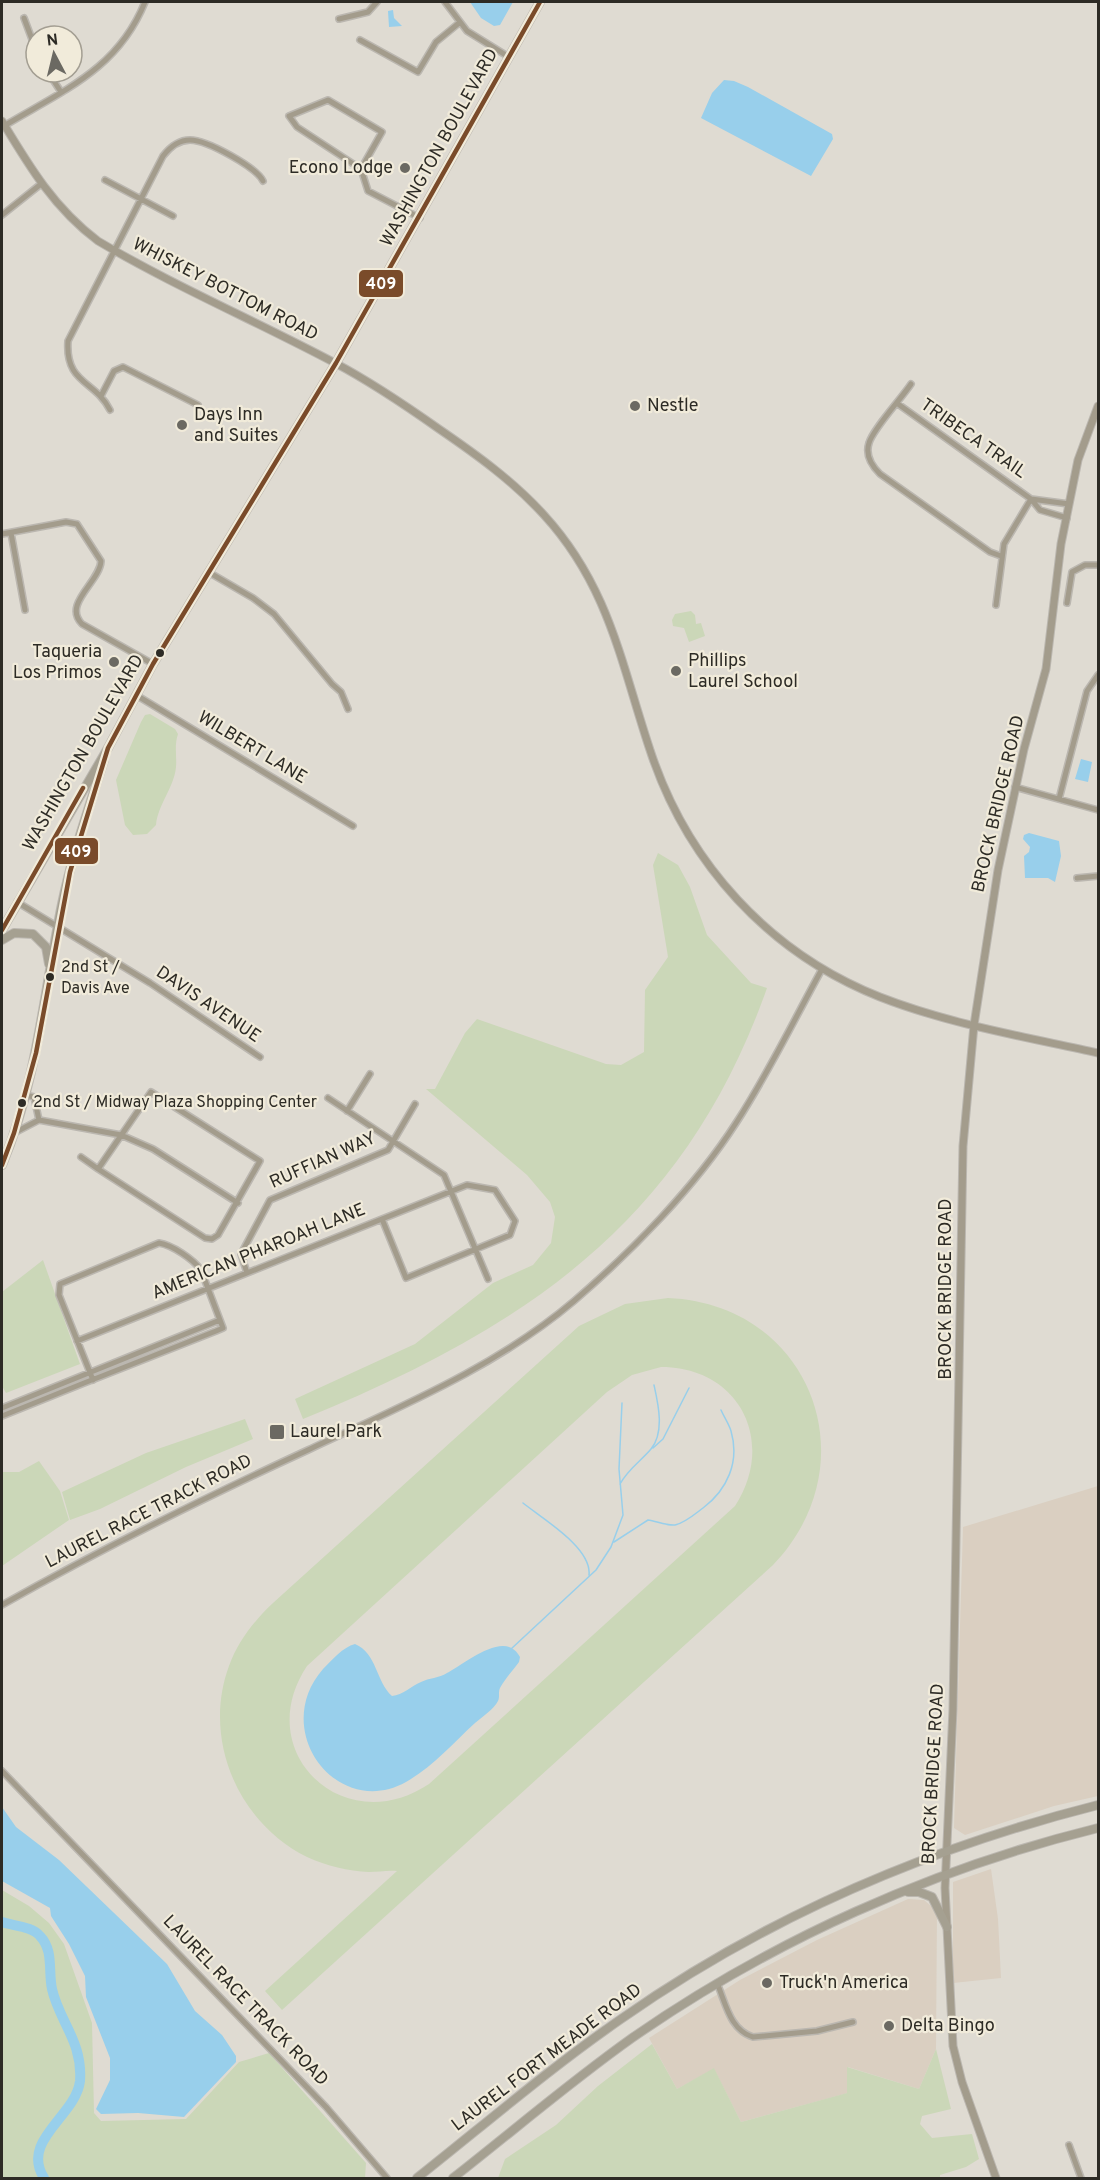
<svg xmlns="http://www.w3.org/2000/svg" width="1100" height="2180" font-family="Overpass,sans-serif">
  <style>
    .commercial { fill: #dacfc1 }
    .green { fill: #cbd7b8; fill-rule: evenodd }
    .water { fill: #98cfeb }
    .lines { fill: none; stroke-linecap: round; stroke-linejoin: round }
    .stream { stroke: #98cfeb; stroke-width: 1.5 }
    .river { stroke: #98cfeb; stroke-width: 10 }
    .minor-casing { stroke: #bbb7b0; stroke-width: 8 }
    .tertiary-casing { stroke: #bbb7b0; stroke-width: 9 }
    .primary-casing { stroke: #bbb7b0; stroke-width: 10 }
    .minor { stroke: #a39c8c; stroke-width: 5 }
    .tertiary { stroke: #a39c8c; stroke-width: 7 }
    .primary { stroke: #a5a091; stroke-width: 8 }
    .bus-1-casing { stroke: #f1ebda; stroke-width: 9 }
    .bus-1 { stroke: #7a4b2a; stroke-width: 4.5 }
    .poi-dot { fill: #6b6962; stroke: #f1ebda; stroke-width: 2 }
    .bus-dot { fill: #2d2b25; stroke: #f1ebda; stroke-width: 2 }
    .labels { text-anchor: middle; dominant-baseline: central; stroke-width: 4.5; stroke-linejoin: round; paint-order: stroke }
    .bus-label { font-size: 16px; fill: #2d2b25; stroke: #f1ebda; text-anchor: start }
    .street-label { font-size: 18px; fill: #2d2b25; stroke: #f1ebda }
    .poi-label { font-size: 18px; fill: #2d2b25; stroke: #f1ebda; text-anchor: start }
    .line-badge { stroke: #f1ebda; stroke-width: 2 }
    .badge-label { font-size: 16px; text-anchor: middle; font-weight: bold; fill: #fff }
  </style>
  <rect width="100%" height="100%" fill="#dfdbd2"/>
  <path class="commercial" d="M1098,1486v310l-44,10 -89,29 -11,-7 9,-301z
    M991,1869l7,50 3,59 -48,5v-101z
    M908,1899l16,1 13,11 -1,138 -17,40 -71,-22v26l-107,29 -27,-53 -37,20 -28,-51 91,-58 77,-40z"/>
  <path class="green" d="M691,611l4,4 1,9 5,-1 4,13 -16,6 -5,-14 -11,-2 -1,-6 3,-6z
    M150,714l25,15 3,5c-4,12 -1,21 -2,33 -2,21 -18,37 -20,58l-9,9 -14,1 -8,-10 -9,-45 25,-58 4,-7z
    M658,853l20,12 12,22 17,48 44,48 16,5c-83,235 -243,341 -464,431l-8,-20 120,-55 78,-61 40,-18 18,-22 4,-26 -5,-15 -23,-27 -101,-86h9l30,-56 12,-14 129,45 15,1 23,-13 1,-62 23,-33 -15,-92z
    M43,1260l37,104 -74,29 -4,-7v-94z
    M668,1298c143,6 203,165 105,267l-491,445 -17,-19 132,-120c-9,-1 -19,1 -28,1 -21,-1 -42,-6 -62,-15 -69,-34 -105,-118 -78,-191 9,-25 25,-45 44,-63l306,-277 46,-22zM661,1367c78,0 116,74 74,139l-306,278c-85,57 -179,-32 -122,-118l300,-274 25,-17z
    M245,1419l8,20 -67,28 -86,42 -30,11 -8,-28 84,-39z
    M39,1461l21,30 9,29 -67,46v-94h17z
    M2,1890l27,16 20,17 15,21 28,79 2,90 7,8 85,-2 53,-57 30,-9 97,110 -1,15h-363z
    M652,2044l25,45 37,-21 27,54 106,-29v-26l72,22 17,-40 15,60 -29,7 -2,8 12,14 40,-4 7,25 -13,8 -26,8v3h-442l7,-19 51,-34 42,-39z"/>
  <path class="water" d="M470,2h43l-13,23 -6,1 -13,-8z
    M393,10l1,8 8,8 -13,1 -1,-16z
    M724,80l10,1 14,6 84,47 1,5 -22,37 -110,-58 11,-25z
    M1081,759l11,3 -4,20 -13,-3z
    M1029,833l30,8 2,15 -6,26 -7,-4h-23l-1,-22 5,-4 1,-5 -7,-8 1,-4z
    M355,1644c22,9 21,38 37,52 11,-1 19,-10 29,-14 8,-4 18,-4 26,-9 17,-8 58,-45 73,-16l-1,5c-6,8 -14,17 -19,26 -2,4 0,9 -2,13 -4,8 -16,16 -23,22 -23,21 -41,43 -69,59 -68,38 -137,-51 -83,-113 9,-9 20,-22 32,-25z
    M2,1807l14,20 43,33 108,104 28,47 27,24 14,21v6l-52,55 -46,-4 -37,1 -5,-5 14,-29v-22l-24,-61 -1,-21 -16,-32 -18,-28 -1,-8 -48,-27z"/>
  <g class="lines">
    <path class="stream" d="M653,1448l10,-9 26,-51
      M620,1484c8,-15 21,-23 31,-35 14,-17 7,-46 3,-64
      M523,1503c20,16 69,45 66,72
      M614,1542l34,-22c8,1 19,6 27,5 10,-2 20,-11 28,-17 24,-18 37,-46 28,-77 -2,-7 -7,-14 -10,-21
      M511,1649l85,-79 15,-23 12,-32 -4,-46 3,-66"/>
    <path class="river" d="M2,1922c11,4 30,4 38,14 14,15 8,34 12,53 7,32 31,53 28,92 -4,35 -60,59 -36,97"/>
    <g class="minor-casing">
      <path id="minor" d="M445,2l22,29 42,26
        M24,18l12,32
        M339,19l29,-7 9,-10
        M360,40l58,32 18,-30 23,-19
        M48,72l13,20
        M4,126c60,-36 114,-57 141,-124
        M361,169l21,-37 -54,-32 -39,16 8,11 64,42 7,22 52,27
        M105,180l68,36
        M2,215l39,-31
        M911,384c-10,15 -38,45 -42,59 -4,12 3,23 11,31l110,78 11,4
        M101,396l13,-25 9,-4 75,38
        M898,404l133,95 -27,45 -8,61
        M110,410c-15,-30 -45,-26 -42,-69l95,-185c7,-9 15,-16 27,-16 17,0 66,27 73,41
        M1067,518l-27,-8 -9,-11 38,5
        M11,533l14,77
        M2,534l64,-12 11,2 24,37c-1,21 -39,43 -19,63l71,40
        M210,573l43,25 21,16 58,70 9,8 7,17
        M1067,603l5,-31 13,-7h13
        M136,695l217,131
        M1015,787l83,23
        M1059,799l28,-108 11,-16
        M1077,878l21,-2
        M17,902l133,81 110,74
        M25,1095l9,2 5,23
        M328,1098l116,77 44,104
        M347,1111l23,-37
        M14,1133l25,-13 82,15 32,14 85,54
        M81,1157l17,12 107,69 7,1 6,-4 42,-74 -109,-69 -53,77
        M247,1273l-6,-19 29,-54 118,-50 27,-46
        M77,1341l390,-156 28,5 20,31 -5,14 -104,43 -24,-59
        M2,1408l218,-88
        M2,1416l82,-33 18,-7 114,-45 7,-3 -22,-58c-8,-11 -29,-25 -42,-27l-99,41 -1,11 34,85
        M2,1605c99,-56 202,-107 306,-155 91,-43 187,-82 266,-149 57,-49 121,-114 162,-178 32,-49 58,-103 86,-154
        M2,1771l324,336 61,71
        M717,1983c9,21 13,47 36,54l64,-6 36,-9
        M1069,2145l12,33"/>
    </g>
    <g class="tertiary-casing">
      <path id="tertiary" d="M2,121c27,45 52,87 96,120 76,45 158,80 237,122 36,19 70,42 104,66 38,26 74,52 105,86 65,71 77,148 106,235 37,113 119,203 230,247 69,27 146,40 218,56
        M996,2178l-34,-96 -9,-36 -8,-158 8,-179 10,-563 11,-121 24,-155 26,-121 22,-80 15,-125 17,-84 20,-54"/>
    </g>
    <g class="primary-casing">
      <path id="primary" d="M2,930l106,-182 45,-84 183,-301 204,-361
        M2,940l12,-7 19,1 13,13 3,17
        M2,1165c35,-83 42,-173 60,-261 10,-49 27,-96 42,-144
        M908,1892h11l13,5 15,30
        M417,2178c67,-53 133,-110 204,-159 144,-101 307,-171 477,-214
        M453,2178c60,-47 117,-96 179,-140 141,-98 300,-169 466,-210"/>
    </g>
    <use href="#minor" class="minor"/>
    <use href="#tertiary" class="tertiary"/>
    <use href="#primary" class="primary"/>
    <g class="bus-1-casing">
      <path id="bus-1" d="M2,930l81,-142
        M2,1165l12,-32 22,-80 34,-181 38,-124 45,-84 183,-301 204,-361"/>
    </g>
    <use href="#bus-1" class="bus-1"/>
  </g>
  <g class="poi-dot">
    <circle cx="405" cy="168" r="6"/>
    <circle cx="635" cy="406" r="6"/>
    <circle cx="182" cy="425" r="6"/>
    <circle cx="114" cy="662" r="6"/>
    <circle cx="676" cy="671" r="6"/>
    <rect x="269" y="1424" width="16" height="16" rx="3"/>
    <circle cx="767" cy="1983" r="6"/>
    <circle cx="889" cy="2026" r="6"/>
  </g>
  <g class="bus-dot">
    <circle cx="160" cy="653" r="5"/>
    <circle cx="50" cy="977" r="5"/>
    <circle cx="22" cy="1103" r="5"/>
  </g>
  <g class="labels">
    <g class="bus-label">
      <text x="61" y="968">2nd St /<tspan x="61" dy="21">Davis Ave</tspan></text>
      <text x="33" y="1103">2nd St / Midway Plaza Shopping Center</text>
    </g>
    <g class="street-label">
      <text transform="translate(440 148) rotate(-61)">WASHINGTON BOULEVARD</text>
      <text transform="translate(225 290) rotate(27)">WHISKEY BOTTOM ROAD</text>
      <text transform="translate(973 439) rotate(35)">TRIBECA TRAIL</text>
      <text transform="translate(252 748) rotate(31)">WILBERT LANE</text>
      <text transform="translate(84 753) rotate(-60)">WASHINGTON BOULEVARD</text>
      <text transform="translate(999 804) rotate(-77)">BROCK BRIDGE ROAD</text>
      <text transform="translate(208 1005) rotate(34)">DAVIS AVENUE</text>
      <text transform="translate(323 1161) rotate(-24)">RUFFIAN WAY</text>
      <text transform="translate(259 1252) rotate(-22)">AMERICAN PHAROAH LANE</text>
      <text transform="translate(946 1289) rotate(-90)">BROCK BRIDGE ROAD</text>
      <text transform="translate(149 1512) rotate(-27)">LAUREL RACE TRACK ROAD</text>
      <text transform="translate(934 1774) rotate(-87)">BROCK BRIDGE ROAD</text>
      <text transform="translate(245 2001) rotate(46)">LAUREL RACE TRACK ROAD</text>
      <text transform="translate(547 2058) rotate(-37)">LAUREL FORT MEADE ROAD</text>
    </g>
    <g class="poi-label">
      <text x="393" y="168" text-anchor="end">Econo Lodge</text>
      <text x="647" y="406">Nestle</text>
      <text x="194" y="415">Days Inn<tspan x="194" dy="21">and Suites</tspan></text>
      <text x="102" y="652" text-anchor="end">Taqueria<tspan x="102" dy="21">Los Primos</tspan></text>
      <text x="688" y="661">Phillips<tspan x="688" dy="21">Laurel School</tspan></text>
      <text x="290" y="1432">Laurel Park</text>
      <text x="779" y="1983">Truck'n America</text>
      <text x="901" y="2026">Delta Bingo</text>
    </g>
  </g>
  <g class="line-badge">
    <rect x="358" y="269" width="46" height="29" rx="6" fill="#7a4b2a"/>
    <rect x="54" y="837" width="45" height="28" rx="6" fill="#7a4b2a"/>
  </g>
  <g class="badge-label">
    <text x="381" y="289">409</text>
    <text x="76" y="857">409</text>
  </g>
  <rect width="1100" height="2180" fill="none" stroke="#2d2b25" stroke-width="6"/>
  <g transform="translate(54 54) rotate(353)"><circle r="28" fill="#f1ebda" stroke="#a39e92" stroke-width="1.5"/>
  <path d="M0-4.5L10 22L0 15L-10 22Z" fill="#6b6962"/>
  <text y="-9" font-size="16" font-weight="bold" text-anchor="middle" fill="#2d2b25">N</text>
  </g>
</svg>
